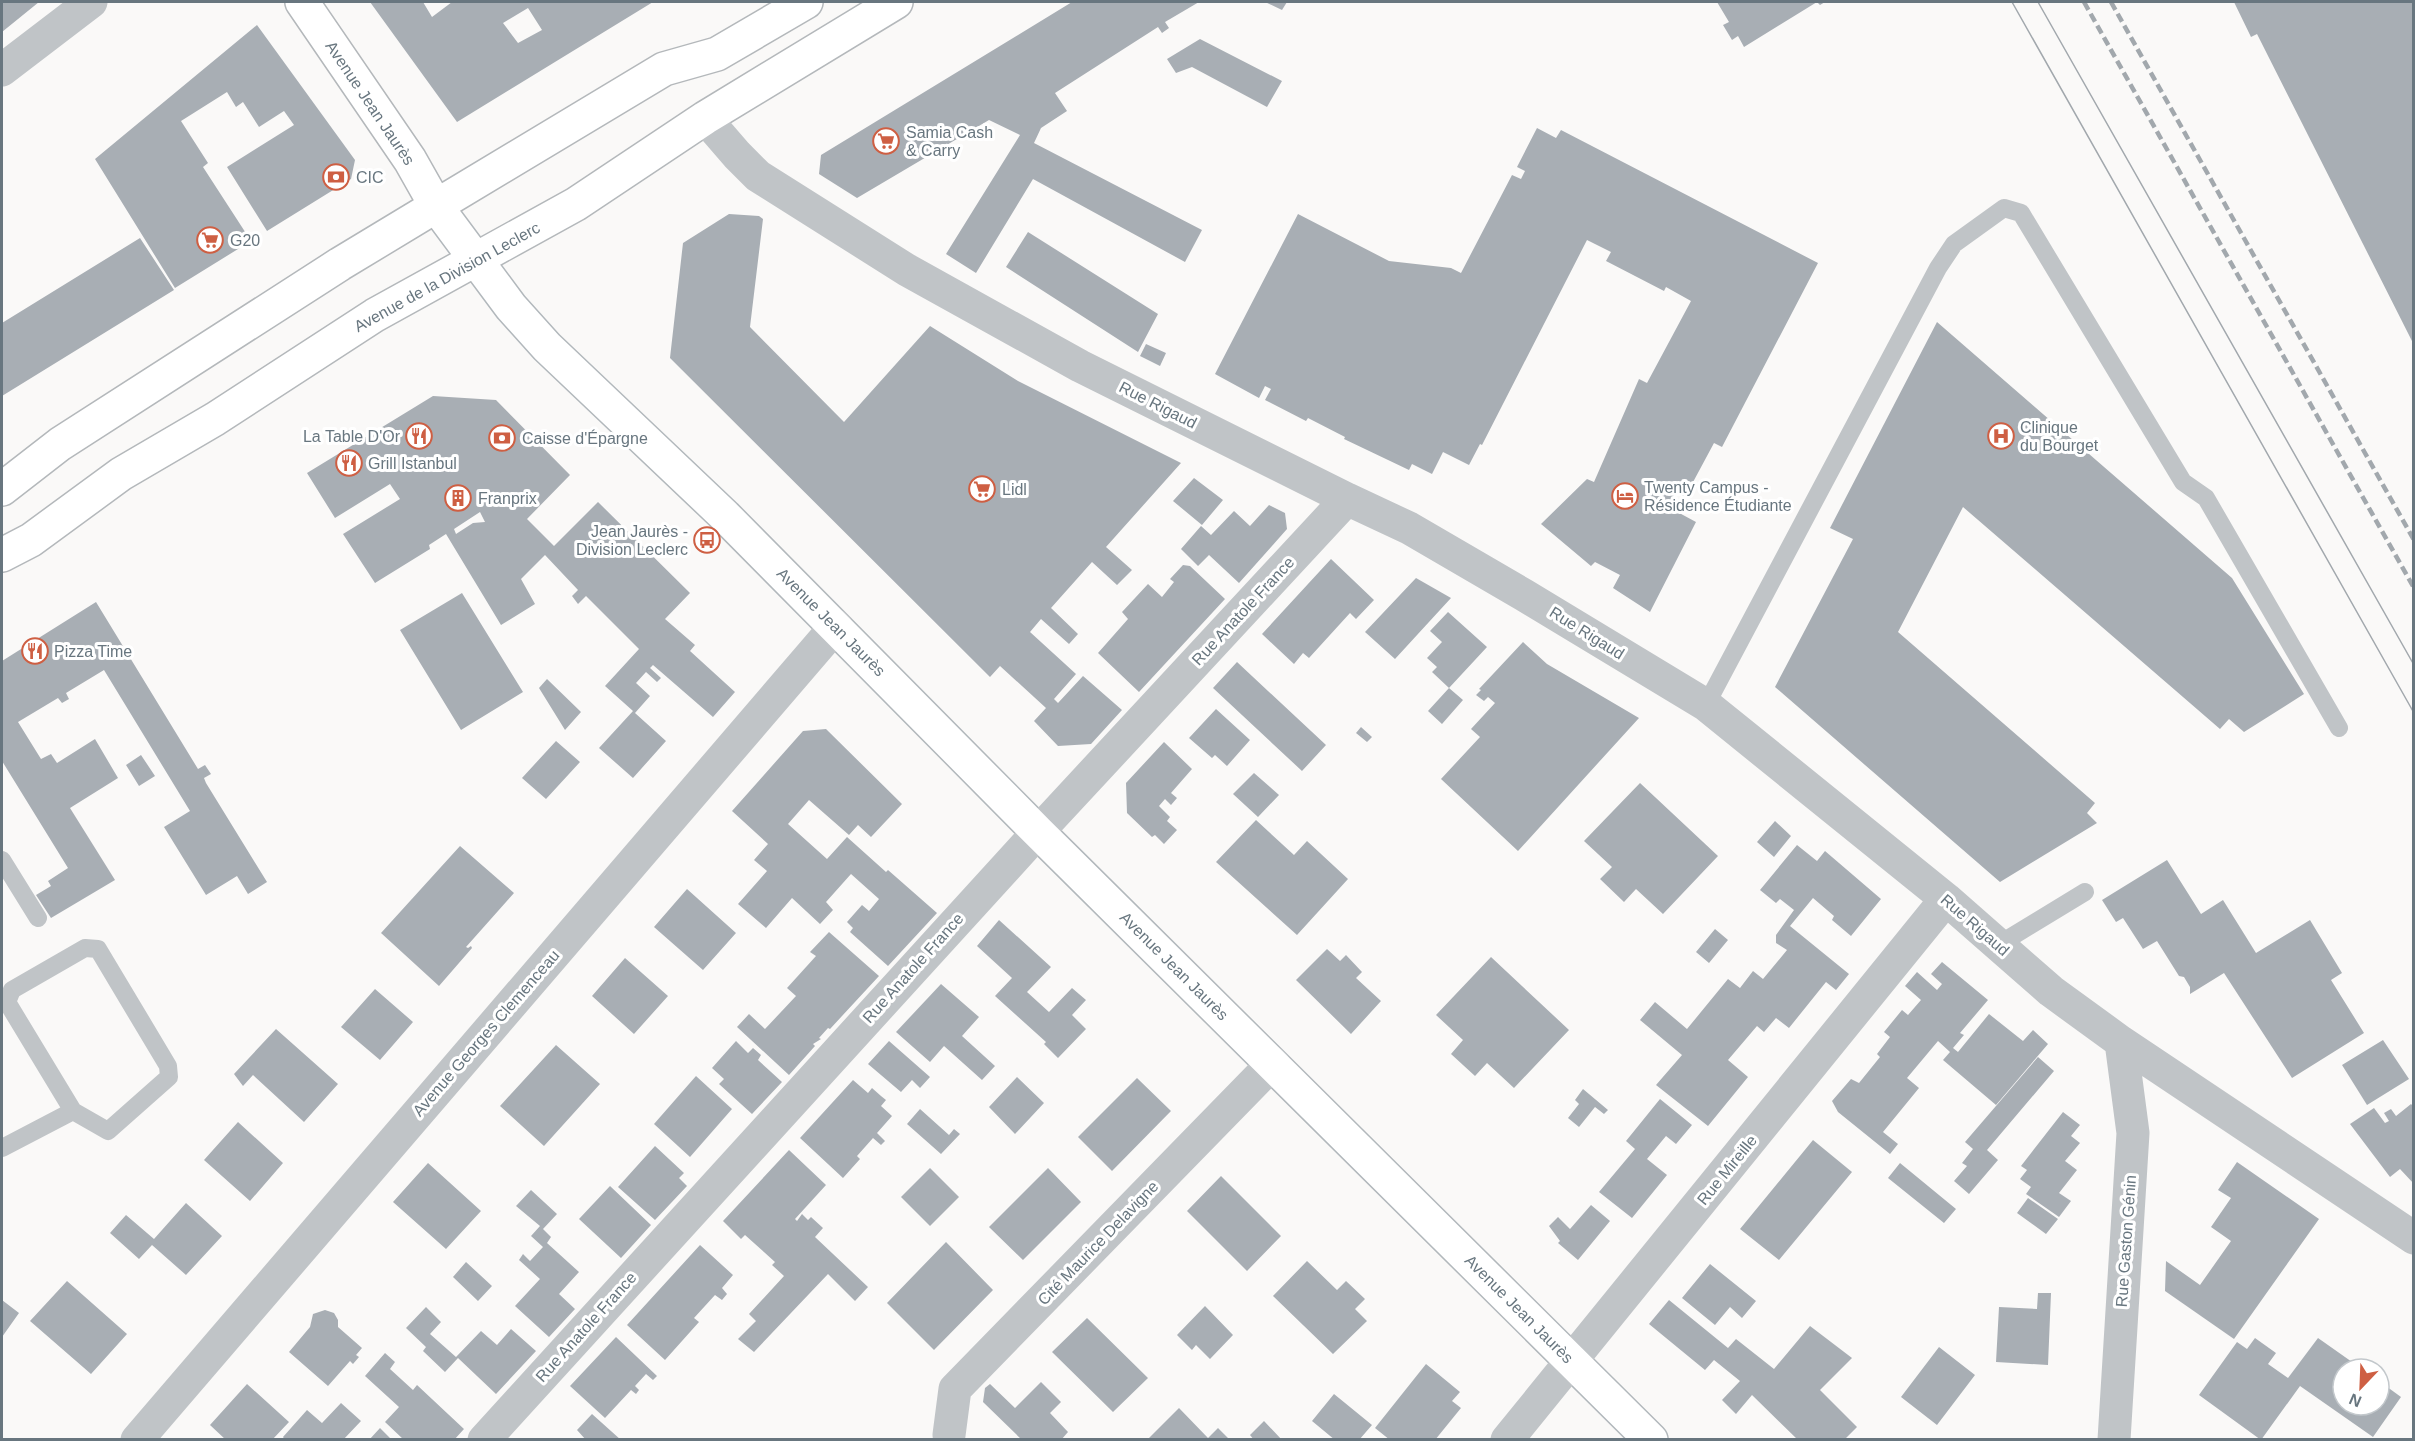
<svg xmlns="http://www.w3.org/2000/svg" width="2415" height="1441" font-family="Helvetica,sans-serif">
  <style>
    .building { fill: #a8aeb4; fill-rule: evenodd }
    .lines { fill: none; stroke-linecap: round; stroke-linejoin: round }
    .secondary-casing { stroke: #b2b8bc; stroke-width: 36 }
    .primary-casing { stroke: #b4b8bb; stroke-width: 36 }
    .lane { stroke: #c0c4c7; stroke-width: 18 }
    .street { stroke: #c0c4c7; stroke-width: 33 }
    .secondary { stroke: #fff; stroke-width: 33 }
    .primary { stroke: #fff; stroke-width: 33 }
    .tram { stroke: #a2a8ad; stroke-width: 1.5 }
    .rail { stroke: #a2a8ad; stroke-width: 4.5; stroke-dasharray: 9 4.5; stroke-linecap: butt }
    .labels { text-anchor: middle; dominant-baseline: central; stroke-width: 6; stroke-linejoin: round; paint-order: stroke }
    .street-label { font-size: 16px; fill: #68767f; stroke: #fff }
    .poi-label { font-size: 16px; fill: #68767f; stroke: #fff; text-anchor: start }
  </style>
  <rect width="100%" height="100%" fill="#faf9f8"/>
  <path class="building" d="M2,2h37l-37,30z
    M370,2h53l9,15 20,-15h201l-196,120zM528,8l14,22 -24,13 -15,-20z
    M1072,2h127l-34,20 4,6 -7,5 -4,-6 -103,66 12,18 -26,17 -7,15 168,87 -17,32 -152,-83 -57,94 -30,-19 74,-119 -31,-15 -132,78 -38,-24 2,-19z
    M1265,2h22l-5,8z
    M1717,2h108l-5,3 -3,-3 -73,45 -6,-11 -6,4 -9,-15 6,-3z
    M2234,2h180v343l-157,-311 -6,3z
    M257,25l98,135 -4,19 -84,52 -40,-64 67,-42 -10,-14 -25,16 -16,-25 -7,5 -9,-15 -46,29 27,42 -5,4 48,74 -76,47 -80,-129z
    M1200,39l82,42 -15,26 -75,-40 -16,6 -9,-14z
    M1537,128l19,10 5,-8 257,133 -96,184 -8,-4 -29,54 -8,-4 -7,15 26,14 -46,90 -37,-24 7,-13 -25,-13 -4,4 -50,-42 46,-45 7,3 45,-103 8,4 44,-82 -25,-14 -2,4 -58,-30 5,-9 -24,-12 -105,205 -2,-1 -11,21 -26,-13 -11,22 -20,-10 -3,6 -65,-31 1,-2 -37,-19 -2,3 -41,-21 6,-11 -6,-3 -6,12 -44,-24 83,-160 91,47 62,7 10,5 51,-98 9,4 4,-8 -8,-4z
    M729,214l30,2 4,3 -13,108 94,95 86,-96 88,55 163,82 -75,84 26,23 -15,15 -25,-23 -41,46 27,26 -9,10 -28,-25 -11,13 46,42 -22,25 4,4 25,-27 39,34 -31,34 -33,2 -24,-25 12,-13 -46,-42 -10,11 -320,-319 13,-115z
    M1028,232l130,82 -20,38 -132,-85z
    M140,238l34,52 -172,106v-73z
    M1937,322l295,256 72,116 -60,38 -15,-13 -9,10 -257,-222 -65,125 197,171 -8,10 10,10 -97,59 -225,-195 78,-148 -23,-11z
    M1146,344l20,9 -6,13 -20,-10z
    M433,396l63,4 74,75 -43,44 27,27 44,-44 92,91 -25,26 30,26 -5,6 45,41 -22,25 -60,-52 -3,3 11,10 -4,4 -11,-10 -10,11 14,13 -15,17 31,28 -33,37 -34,-30 34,-37 -28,-25 34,-37 -53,-53 -8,8 -6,-8 6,-6 -33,-35 -24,24 14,25 -34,21 -55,-91 -17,11 1,4 -55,34 -32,-49 57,-35 -10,-15 -55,34 -28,-45zM480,512l5,10 -12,1 -17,11 -2,-5z
    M1194,478l29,22 -21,25 -29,-24z
    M1269,505l16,8 2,16 -48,54 -30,-28 -11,11 -17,-17 20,-23 10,9 23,-24 16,15z
    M1331,559l43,41 -18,19 -6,-6 -41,45 -6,-5 -9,11 -32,-30z
    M1183,565l7,1 35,33 -86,93 -41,-39 30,-34 -6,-7 26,-28 14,13 12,-15 -4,-3z
    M1416,578l35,20 -56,61 -30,-27z
    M462,593l61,99 -62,38 -61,-100z
    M96,602l102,167 7,-4 6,9 -7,4 2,5 61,99 -19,12 -11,-18 -31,19 -42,-68 26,-16 -86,-141 -38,23 3,6 -7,4 -4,-5 -40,24 23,37 10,-5 6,9 38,-24 23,39 -48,30 45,72 -64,38 -15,-23 15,-9 -3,-5 20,-13 -66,-107v-100z
    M1448,612l39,35 -38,41 -17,-16 5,-5 -10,-9 15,-16 -12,-11z
    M1523,642l24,22 92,54 -121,133 -77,-72 39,-42 -9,-8 24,-26 -7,-6 -4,4 -8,-6 5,-5 -2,-1z
    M1237,662l89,83 -24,26 -89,-83z
    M547,679l34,33 -16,18 -26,-42z
    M1449,688l14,12 -21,24 -14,-13z
    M1216,709l34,31 -23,26 -12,-11 -3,3 -23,-20z
    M1361,727l11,10 -5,5 -11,-9z
    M826,729l76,75 -31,33 -13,-12 -9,10 -40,-35 -21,24 39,35 20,-22 39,35 2,-2 49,43 -49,53 -38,-34 3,-4 -6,-6 15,-17 7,6 10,-12 -28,-25 -25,28 7,8 -13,14 -28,-26 -26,30 -28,-24 29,-33 -13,-11 14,-16 -36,-33 71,-80z
    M556,741l24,21 -34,37 -24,-21z
    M1164,742l28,27 -21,24 6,5 -6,7 -6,-6 -6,7 11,11 -3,4 10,9 -13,14 -9,-9 -3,2 -25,-24 -1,-30z
    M141,755l14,21 -16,10 -13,-21z
    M1254,773l25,22 -21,22 -25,-23z
    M1640,783l78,73 -55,58 -27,-25 -12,13 -24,-23 12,-12 -28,-26z
    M1256,820l38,35 13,-14 41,38 -51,56 -81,-73z
    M1775,821l16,15 -17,21 -17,-15z
    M1797,845l20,16 8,-10 56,48 -30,37 -19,-16 2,-4 -21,-18 -23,28 59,48 -13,16 -10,-8 -37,46 -13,-10 -12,14 -7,-6 -29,34 20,17 -40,49 -52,-41 26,-30 -42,-35 15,-18 32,27 41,-50 12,9 13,-17 10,8 24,-29 -11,-7v-8l18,-25 -14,-11 -4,4 -16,-13z
    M460,846l54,47 -48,54 2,1 3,-2 1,2 -33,38 -58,-53z
    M2167,860l34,54 22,-14 33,53 54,-33 32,53 -11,7 33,53 -72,45 -68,-105 -34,21v-7l-6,-10 -5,-1 -22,-35 -14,8 -20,-31 -7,4 -14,-22z
    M687,889l49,44 -33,37 -49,-43z
    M999,920l52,47 -24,25 22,20 23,-24 14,12 -14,15 14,14 -28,29 -14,-14 2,-2 -51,-46 17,-18 -35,-32z
    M1715,929l13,11 -19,23 -13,-11z
    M829,932l50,44 -49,53 -2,-1 -9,10 2,1 -8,5 2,2 -26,29 -52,-48 12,-13 16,15 31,-33 -9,-8 29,-32 -6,-4z
    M1327,949l13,12 6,-6 16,17 -6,6 25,23 -30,33 -55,-54z
    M1491,957l78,73 -55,58 -27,-25 -12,13 -24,-22 12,-14 -27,-25z
    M625,958l43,38 -34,38 -42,-38z
    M1942,962l46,38 -28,33 4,2 -11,13 5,4 31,-38 34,27 10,-11 15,14 -52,61 -53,-45 7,-8 -12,-11 -31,37 12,10 -36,44 15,12 -8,10 -52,-42 -6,-11 19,-22 8,4 21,-26 -3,-3 13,-17 -6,-5 18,-22 6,5 13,-15 -16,-14 12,-14 20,18 5,-6 -11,-10z
    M941,984l38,33 -17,19 33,30 -13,14 -38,-34 -14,16 -34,-30z
    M375,989l38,33 -33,38 -39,-33z
    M276,1029l62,55 -34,38 -51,-47 -10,11 -9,-12z
    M2383,1040l26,39 -42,26 -25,-40z
    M736,1041l12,12 5,-5 8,7 -3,5 24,22 -30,32 -33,-30 5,-5 -12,-11z
    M889,1041l41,36 -10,11 -8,-8 -11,12 -33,-28z
    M556,1045l44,39 -56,62 -44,-40z
    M2038,1057l16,14 -67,79 11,10 -29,34 -15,-13 13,-15 -5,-3 11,-14 -8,-7z
    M696,1076l36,33 -42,48 -36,-33z
    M1017,1077l27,26 -29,31 -26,-27z
    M1137,1078l34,33 -59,60 -34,-34z
    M853,1080l15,13 4,-5 9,8 5,4 -5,6 11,10 -15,17 8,8 -4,4 -8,-7 -16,18 3,3 -17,19 -43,-40z
    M1583,1089l25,21 -4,4 -9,-7 -16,20 -11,-9 11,-14 -4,-4z
    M1660,1099l32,26 -16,19 -10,-8 -19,23 20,16 -35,43 -33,-26 36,-43 -9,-8z
    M2411,1104l3,3v32l-2,2 2,43 -14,-15 -10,8 -40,-53 24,-16 11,15 4,-2 -5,-8 7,-4 5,7z
    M920,1109l29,26 5,-6 6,5 -19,20 -34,-30z
    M2063,1112l17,13 -9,11 9,7 -15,18 12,9 -18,23 12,8 -12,16 -33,-23 5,-7 -11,-8 7,-9 -6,-4z
    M238,1122l45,41 -33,38 -46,-41z
    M1813,1140l39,32 -73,88 -39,-31z
    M655,1146l29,27 -5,5 8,8 -32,34 -37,-33z
    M789,1150l37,35 -31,34 2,2 5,-7 6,6 3,-3 12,11 -8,9 53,50 -13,14 -27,-27 -74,78 -16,-13 18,-18 -7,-7 35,-38 -12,-11 3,-3 -30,-27 -4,4 -18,-18z
    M2237,1162l82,57 -85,120 -69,-48 1,-30 34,24 31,-44 -20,-14 20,-29 -13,-8z
    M428,1163l53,48 -35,38 -53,-47z
    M1900,1163l56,46 -12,14 -56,-45z
    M930,1168l29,29 -29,29 -29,-29z
    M1048,1168l33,34 -58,58 -34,-33z
    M1221,1176l60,60 -34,35 -60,-60z
    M610,1186l41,39 -30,33 -42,-39z
    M531,1190l26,24 -14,15 8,8 -4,6 32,29 -20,22 16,15 -26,28 -34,-31 25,-27 -21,-19 4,-6 7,7 13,-14 -12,-11 9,-10 -24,-20z
    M2028,1198l30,21 -12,15 -29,-21z
    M186,1203l36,33 -36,39 -34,-30 -13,14 -29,-26 16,-18 28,24z
    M1591,1205l19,16 -32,39 -20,-17 2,-2 -11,-15 9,-9 12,12z
    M946,1242l47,48 -59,60 -47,-47z
    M700,1245l33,30 -11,13 5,6 -5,6 -7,-5 -21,23 5,4 -34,38 -38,-35z
    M1307,1261l30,29 9,-9 19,18 -10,10 12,12 -34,33 -60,-58z
    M466,1262l26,24 -14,15 -25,-24z
    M1710,1264l46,37 -14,17 -12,-11 -15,18 -33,-27z
    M67,1281l60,53 -36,40 -61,-53z
    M2038,1293h13l-3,72 -52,-3 3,-55 38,2z
    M2,1300l17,13 -17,24z
    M1669,1300l59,48 8,-9 38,30 36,-43 42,32 -32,32 37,37 -13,13h-46l-46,-45 -16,19 -14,-14 18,-19 -26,-21 -9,10 -56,-46z
    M1205,1306l28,29 -23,24 -14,-14 -4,5 -15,-15z
    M426,1307l15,15 -11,12 26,23 25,-26 16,14 14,-16 25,22 -40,43 -38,-36 -13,14 -22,-21 3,-4 -20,-19z
    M325,1310l9,3 4,7v7l24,21 -6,7 3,2 -6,7 -3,-3 -22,25 -39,-34 21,-25 3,-13z
    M1087,1318l61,60 -35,34 -61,-60z
    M616,1337l41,39 -4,4 -7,-6 -11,12 4,4 -3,4 -5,-4 -26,28 -35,-32z
    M2255,1338l21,15 -8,11 20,14 30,-40 44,31h-19v36h36v-24l22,16 -28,40 -73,-51 -39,54 -62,-45 38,-53 10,7z
    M1939,1347l36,28 -38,50 -36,-28z
    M385,1353l10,9 -5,7 23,21 4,-5 47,44 -10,11h-50l-19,-18 14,-15 -34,-31z
    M1426,1364l34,28 -8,9 9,7 -26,32h-45l-15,-12z
    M1041,1382l20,20 -11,11 18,19 -7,8h-39l-39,-38 2,-14 5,-4 25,24z
    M247,1384l42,38 -17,18h-46l-16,-15z
    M1334,1394l38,31 -13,15h-24l-23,-19z
    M341,1403l20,18 -18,19h-58l-2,-3 24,-27 15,13z
    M1179,1408l29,30 10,-10 12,12h-83z
    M592,1414l29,26h-35l-9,-10z
    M1264,1421l18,19h-28l-4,-5z
    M380,1428l12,12h-23z"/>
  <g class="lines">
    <g class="secondary-casing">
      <path id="secondary" d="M436,206l75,101 36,40 178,169 313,316 613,608"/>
    </g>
    <g class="primary-casing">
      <path id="primary" d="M302,2l108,158 26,46
        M2,489l58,-45 280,-180 96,-58 228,-137 53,-15 89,-52
        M2,555l29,-15 90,-66 94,-55 160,-104 201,-111 129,-86 191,-116"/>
    </g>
    <path class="lane" d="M1706,705l232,-437 16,-24 50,-36 17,5 162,269 23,16 133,230
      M2,860l36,58
      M1998,945l87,-53
      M85,948l13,1 70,117 1,11 -61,54 -35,-20 -66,-109 5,-12z
      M2,1148l71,-37"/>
    <path class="street" d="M2,70l89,-68
      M705,118l32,37 21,21 149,94 173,96 267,133 62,29 115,67 182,110 240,194 105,92 70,51 293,196
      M949,1435l6,-46 318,-326
      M137,1440l699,-814
      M484,1440l554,-608 309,-333
      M1507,1440l439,-541
      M2114,1440l19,-307 -12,-91"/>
    <use href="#secondary" class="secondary"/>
    <use href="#primary" class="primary"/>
    <path class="tram" d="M2012,2l402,711
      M2038,2l376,663"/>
    <path class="rail" d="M2084,2l330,586
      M2111,2l303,538"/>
  </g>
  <defs>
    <g id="supermarket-ring" transform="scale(1.35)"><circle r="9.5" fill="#fff" stroke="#ce5f43" stroke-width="1.5"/><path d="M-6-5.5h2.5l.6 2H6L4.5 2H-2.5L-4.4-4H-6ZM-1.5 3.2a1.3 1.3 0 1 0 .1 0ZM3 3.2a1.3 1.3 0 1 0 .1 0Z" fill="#ce5f43"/></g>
    <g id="bank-ring" transform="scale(1.35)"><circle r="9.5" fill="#fff" stroke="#ce5f43" stroke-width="1.5"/><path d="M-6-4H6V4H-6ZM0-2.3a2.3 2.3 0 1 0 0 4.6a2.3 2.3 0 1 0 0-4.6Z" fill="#ce5f43"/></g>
    <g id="restaurant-ring" transform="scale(1.35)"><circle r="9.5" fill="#fff" stroke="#ce5f43" stroke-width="1.5"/><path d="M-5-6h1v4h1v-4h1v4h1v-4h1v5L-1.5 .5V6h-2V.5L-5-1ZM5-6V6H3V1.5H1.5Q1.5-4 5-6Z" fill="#ce5f43"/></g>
    <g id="hospital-ring" transform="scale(1.35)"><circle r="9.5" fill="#fff" stroke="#ce5f43" stroke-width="1.5"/><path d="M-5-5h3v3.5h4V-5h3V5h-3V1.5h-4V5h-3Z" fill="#ce5f43"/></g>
    <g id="hotel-ring" transform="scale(1.35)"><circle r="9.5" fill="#fff" stroke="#ce5f43" stroke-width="1.5"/><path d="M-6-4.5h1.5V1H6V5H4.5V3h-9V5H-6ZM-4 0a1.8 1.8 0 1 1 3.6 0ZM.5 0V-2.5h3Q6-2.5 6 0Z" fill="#ce5f43"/></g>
    <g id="building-ring" transform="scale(1.35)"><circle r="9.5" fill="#fff" stroke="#ce5f43" stroke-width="1.5"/><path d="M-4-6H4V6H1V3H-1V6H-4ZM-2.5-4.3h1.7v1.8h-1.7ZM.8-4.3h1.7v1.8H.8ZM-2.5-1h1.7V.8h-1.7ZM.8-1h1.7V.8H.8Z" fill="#ce5f43"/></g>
    <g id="bus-ring" transform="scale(1.35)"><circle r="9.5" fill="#fff" stroke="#ce5f43" stroke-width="1.5"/><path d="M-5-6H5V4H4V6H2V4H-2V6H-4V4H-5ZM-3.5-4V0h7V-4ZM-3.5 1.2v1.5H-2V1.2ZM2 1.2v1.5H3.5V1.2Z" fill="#ce5f43"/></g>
  </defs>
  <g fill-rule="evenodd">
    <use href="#supermarket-ring" x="886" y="141"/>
    <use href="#bank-ring" x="336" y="177"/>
    <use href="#supermarket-ring" x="210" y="240"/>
    <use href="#restaurant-ring" x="419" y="436"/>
    <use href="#hospital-ring" x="2001" y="436"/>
    <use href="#bank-ring" x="502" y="438"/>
    <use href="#restaurant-ring" x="349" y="463"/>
    <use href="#supermarket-ring" x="982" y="489"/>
    <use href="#hotel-ring" x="1625" y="496"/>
    <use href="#building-ring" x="458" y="498"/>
    <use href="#bus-ring" x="707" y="540"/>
    <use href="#restaurant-ring" x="35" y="651"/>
  </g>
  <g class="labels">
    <g class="street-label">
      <text transform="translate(370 103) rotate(56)">Avenue Jean Jaurès</text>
      <text transform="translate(447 277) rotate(-29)">Avenue de la Division Leclerc</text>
      <text transform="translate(1158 405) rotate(27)">Rue Rigaud</text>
      <text transform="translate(1243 611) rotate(-47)">Rue Anatole France</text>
      <text transform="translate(831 622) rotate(45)">Avenue Jean Jaurès</text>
      <text transform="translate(1587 633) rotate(32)">Rue Rigaud</text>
      <text transform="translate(1975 925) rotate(41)">Rue Rigaud</text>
      <text transform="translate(1174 966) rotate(45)">Avenue Jean Jaurès</text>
      <text transform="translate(913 968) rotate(-48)">Rue Anatole France</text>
      <text transform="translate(486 1033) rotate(-49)">Avenue Georges Clemenceau</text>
      <text transform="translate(1727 1170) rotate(-51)">Rue Mireille</text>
      <text transform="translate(2126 1241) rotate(-86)">Rue Gaston Génin</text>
      <text transform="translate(1098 1243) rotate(-46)">Cité Maurice Delavigne</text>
      <text transform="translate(1519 1309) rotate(45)">Avenue Jean Jaurès</text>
      <text transform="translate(586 1327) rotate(-48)">Rue Anatole France</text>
    </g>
    <g class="poi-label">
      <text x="906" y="132">Samia Cash<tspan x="906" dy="18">&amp; Carry</tspan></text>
      <text x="356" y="177">CIC</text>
      <text x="230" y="240">G20</text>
      <text x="2020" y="427">Clinique<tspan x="2020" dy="18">du Bourget</tspan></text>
      <text x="400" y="436" text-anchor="end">La Table D'Or</text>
      <text x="522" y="438">Caisse d'Épargne</text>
      <text x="368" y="463">Grill Istanbul</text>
      <text x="1644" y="487">Twenty Campus -<tspan x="1644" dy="18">Résidence Étudiante</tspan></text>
      <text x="1002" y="489">Lidl</text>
      <text x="478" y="498">Franprix</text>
      <text x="688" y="531" text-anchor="end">Jean Jaurès -<tspan x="688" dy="18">Division Leclerc</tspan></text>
      <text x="54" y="651">Pizza Time</text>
    </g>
  </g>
  <rect width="2415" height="1441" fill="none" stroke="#68767f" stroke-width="6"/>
  <g transform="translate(2361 1387) rotate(203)"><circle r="28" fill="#ffffff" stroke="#c3c8cc" stroke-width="1.5"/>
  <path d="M0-4.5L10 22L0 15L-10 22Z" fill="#ce5f43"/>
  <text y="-9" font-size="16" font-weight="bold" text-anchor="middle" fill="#68767f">N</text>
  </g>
</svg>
